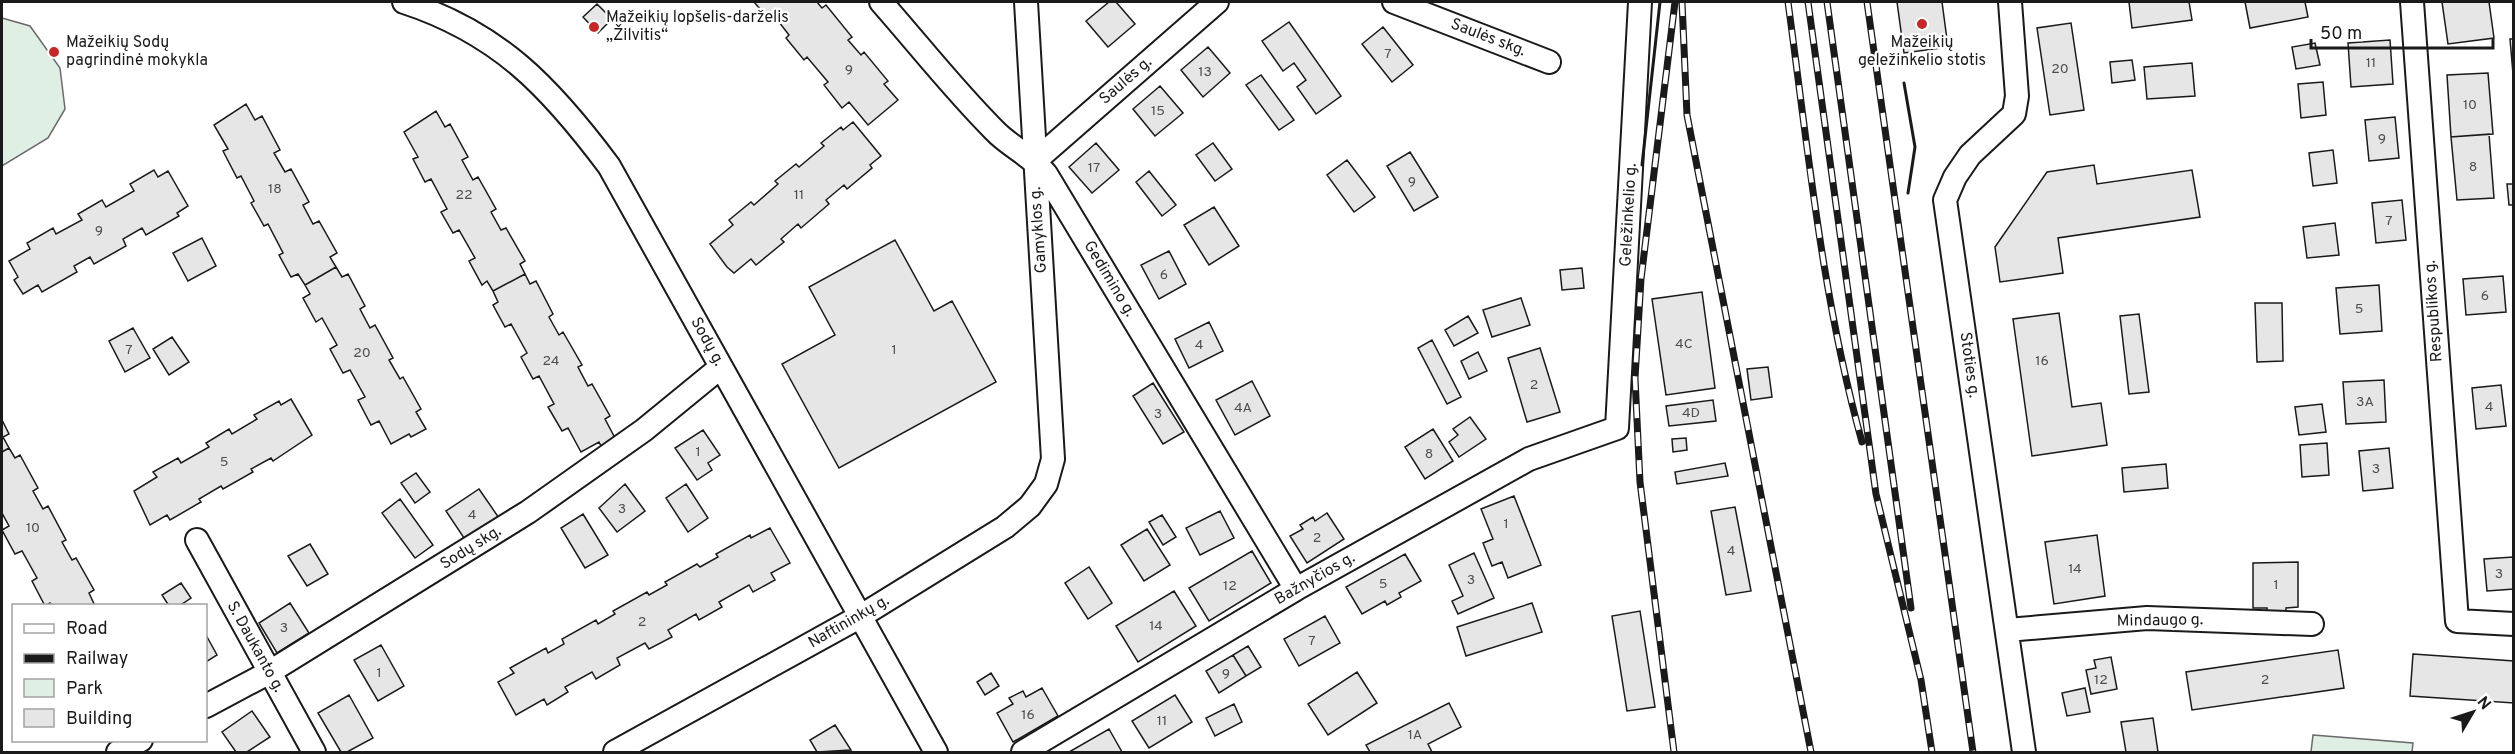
<svg xmlns="http://www.w3.org/2000/svg" width="2515" height="754" font-family="Overpass,sans-serif">
  <style>
    .green { fill: #e0efe3; stroke: #6a6a6a; stroke-width: 1.5 }
    .building { fill: #e6e6e6; stroke: #1a1a1a; stroke-width: 1.5 }
    .lines { fill: none; stroke-linecap: round; stroke-linejoin: round }
    .minor-casing { stroke: #1a1a1a; stroke-width: 26 }
    .minor { stroke: #fff; stroke-width: 22 }
    .rail-casing { stroke: #1a1a1a; stroke-width: 7 }
    .rail { stroke: #fff; stroke-width: 4.5; stroke-dasharray: 14; stroke-linecap: butt }
    .wall { stroke: #1a1a1a; stroke-width: 3 }
    .poi-dot { fill: #c62828; stroke: #fff; stroke-width: 2 }
    .labels { text-anchor: middle; dominant-baseline: central; stroke-width: 4.5; stroke-linejoin: round; paint-order: stroke }
    .number-label { font-size: 14px; fill: #4d4d4d }
    .poi-label { font-size: 16px; fill: #1a1a1a; stroke: #fff; text-anchor: start }
    .street-label { font-size: 16px; fill: #1a1a1a; stroke: #fff }
  </style>
  <rect width="100%" height="100%" fill="#fff"/>
  <path class="green" d="M2,18l28,8 30,42 5,41 -17,29 -46,28z
    M2313,735l100,8 -1,9h-101z"/>
  <path class="building" d="M754,2h63l5,6 4,-3 26,32 -4,3 13,15 3,-3 24,29 -4,3 14,16 -30,25 -19,-23 -7,6 -18,-23 4,-3 -21,-25 -3,3 -18,-22 3,-3 -17,-22 -5,4z
    M1109,2h7l19,22 -27,23 -22,-26z
    M1897,2h45l6,45 -44,6z
    M2129,2h60l3,18 -60,8z
    M2245,2h60l3,15 -58,11z
    M2442,2h47l5,36 -46,6z
    M597,4l15,15 -14,14 -15,-16z
    M1289,22l52,74 -25,18 -19,-27 9,-7 -12,-17 -11,8 -21,-30z
    M2071,23l13,87 -34,5 -13,-87z
    M1383,27l30,38 -21,17 -30,-38z
    M2510,39h4l-1,35z
    M2390,40l3,44 -42,3 -3,-44z
    M2315,43l5,22 -24,4 -4,-22z
    M1208,47l22,26 -27,24 -22,-27z
    M2132,60l3,20 -23,3 -2,-21z
    M2192,63l3,33 -48,3 -3,-32z
    M2488,73l5,61 -42,3 -4,-62z
    M1261,75l33,45 -15,10 -33,-45z
    M2323,82l3,33 -25,3 -3,-34z
    M1160,86l23,27 -28,23 -22,-27z
    M246,104l9,16 7,-4 18,34 -6,3 11,19 6,-3 18,33 -6,3 10,19 6,-3 18,32 -7,4 6,10 -31,18 -7,-11 -7,3 -12,-22 4,-2 -15,-29 -4,2 -13,-23 3,-2 -13,-25 -4,2 -14,-27 5,-2 -14,-24z
    M436,111l9,16 5,-3 18,33 -6,3 11,20 5,-3 18,32 -5,3 10,18 5,-2 19,33 -5,3 5,10 -32,17 -6,-10 -5,4 -13,-24 6,-3 -16,-28 -6,3 -12,-21 6,-3 -16,-30 -6,3 -12,-23 5,-2 -14,-25z
    M2395,117l4,41 -30,3 -4,-41z
    M853,122l28,34 -11,9 2,3 -25,21 -3,-4 -18,15 3,4 -28,24 -3,-4 -17,15 3,3 -28,23 -5,-6 -17,14 -7,-6 -17,-23 23,-19 -4,-5 22,-18 3,3 24,-21 -3,-3 21,-17 3,3 25,-21 -3,-3 20,-16 2,3z
    M2489,134l5,64 -37,2 -6,-63z
    M1096,143l23,27 -27,23 -23,-26z
    M1213,143l19,26 -17,12 -19,-26z
    M2333,150l4,33 -24,3 -4,-33z
    M1410,152l28,45 -24,14 -27,-45z
    M1347,160l28,37 -21,15 -27,-37z
    M2094,165l3,19 95,-14 8,47 -142,21 5,35 -63,9 -5,-35 52,-75z
    M154,170l4,7 10,-6 20,35 -11,7 2,3 -33,19 -4,-7 -19,11 3,7 -32,18 -4,-7 -16,9 3,6 -35,20 -4,-7 -15,9 -9,-14 4,-3 -9,-16 21,-12 -3,-6 26,-15 3,6 26,-14 -4,-6 24,-14 4,7 28,-16 -4,-7z
    M1149,171l27,34 -14,11 -26,-34z
    M2507,184h7v21h-5z
    M2402,200l4,40 -30,3 -4,-40z
    M1214,207l25,39 -30,19 -25,-40z
    M2335,223l4,32 -32,3 -4,-31z
    M202,238l14,28 -28,15 -15,-28z
    M895,240l39,71 18,-10 44,81 -157,86 -57,-104 53,-29 -26,-48z
    M1169,251l17,33 -27,15 -18,-34z
    M336,267l6,10 6,-3 17,32 -5,3 10,19 5,-3 18,33 -4,2 11,19 3,-2 18,32 -5,3 10,17 -15,8 -2,-3 -18,10 -12,-23 -8,4 -13,-25 7,-3 -15,-27 -7,3 -13,-24 7,-4 -15,-27 -6,4 -13,-24 7,-4 -5,-9z
    M1582,268l2,20 -22,2 -2,-20z
    M525,274l5,10 6,-3 17,33 -4,3 10,18 4,-3 19,33 -4,2 10,19 4,-2 18,32 -5,3 10,19 -14,8 -2,-4 -18,10 -13,-24 -6,3 -14,-24 6,-3 -15,-28 -6,3 -12,-22 6,-4 -16,-29 -6,3 -12,-22 5,-3 -5,-11z
    M2503,276l3,36 -40,3 -3,-36z
    M2379,285l3,46 -42,3 -4,-46z
    M1702,292l13,96 -49,7 -14,-96z
    M1521,298l9,27 -38,12 -9,-27z
    M2255,303h27l1,58 -26,1z
    M2059,313l13,94 29,-4 6,42 -75,11 -19,-137z
    M2139,314l10,78 -20,2 -9,-78z
    M1468,316l10,17 -24,13 -9,-16z
    M1209,322l14,29 -34,17 -14,-29z
    M133,328l17,30 -25,14 -16,-31z
    M172,337l17,25 -20,13 -16,-26z
    M1432,340l29,57 -14,7 -29,-56z
    M1540,348l20,64 -33,10 -19,-64z
    M1478,352l9,19 -18,8 -8,-18z
    M1768,367l4,30 -21,3 -4,-31z
    M2384,380l2,42 -40,2 -3,-42z
    M1252,381l18,35 -35,19 -19,-35z
    M1153,383l31,49 -21,12 -30,-48z
    M2501,385l5,41 -30,3 -4,-41z
    M291,399l21,36 -39,26 -2,-3 -20,11 2,3 -30,17 -2,-3 -22,13 2,3 -31,18 -3,-5 -17,10 -16,-34 23,-14 -4,-5 25,-14 3,5 28,-16 -3,-4 23,-14 3,5 25,-15 -3,-4 25,-14 2,4z
    M1713,400l3,21 -47,5 -3,-20z
    M2322,404l4,28 -27,3 -4,-28z
    M1470,417l16,22 -27,18 -10,-15 9,-7 -5,-6z
    M2,420l7,14 -6,3 6,11 -7,4z
    M1433,429l20,32 -28,18 -20,-32z
    M703,430l17,25 -12,8 4,7 -15,10 -22,-32z
    M1686,438l1,12 -14,2 -1,-13z
    M2327,443l2,32 -27,2 -2,-32z
    M9,448l6,10 5,-3 18,33 -5,3 10,18 5,-3 18,34 -4,2 10,18 4,-2 18,32 -5,3 6,13h-43l-2,-3 -5,3 -13,-25 5,-3 -15,-27 -7,3 -13,-24 7,-4 -7,-13v-61z
    M2389,448l4,40 -30,3 -4,-40z
    M1725,463l3,13 -51,8 -2,-12z
    M2166,464l2,24 -44,4 -2,-24z
    M416,473l14,19 -15,11 -14,-20z
    M625,484l20,27 -28,21 -18,-24z
    M686,484l22,34 -20,14 -22,-34z
    M479,489l20,29 -33,23 -20,-30z
    M1514,496l27,69 -33,13 -6,-16 -10,4 -9,-23 10,-4 -12,-30z
    M400,499l33,46 -18,13 -33,-45z
    M1735,507l16,84 -25,4 -15,-84z
    M1220,511l14,27 -34,17 -14,-27z
    M1327,513l17,26 -37,24 -17,-27 13,-7 -3,-4 13,-8 2,4z
    M583,514l25,41 -23,13 -24,-40z
    M1162,515l14,22 -13,8 -14,-23z
    M770,528l20,35 -19,10 4,7 -22,12 -4,-7 -30,17 3,5 -23,13 -3,-6 -28,16 4,7 -23,12 -4,-6 -28,15 3,7 -24,14 -4,-7 -27,15 3,5 -21,13 -3,-6 -28,16 -18,-33 16,-9 -4,-5 36,-20 2,5 16,-9 -2,-5 34,-19 2,4 17,-10 -2,-3 34,-19 2,3 18,-10 -2,-3 32,-18 3,3 18,-10 -2,-3 34,-19 1,3z
    M1147,529l23,36 -26,16 -23,-36z
    M2097,535l8,61 -51,8 -9,-62z
    M310,544l18,30 -21,12 -19,-30z
    M1252,551l19,32 -62,38 -20,-33z
    M1474,553l20,45 -36,16 -6,-13 11,-5 -14,-31z
    M1405,554l16,27 -22,12 2,4 -14,8 -2,-4 -23,13 -16,-27z
    M2513,557l1,32 -27,2 -3,-32z
    M2298,562v45l-12,1v4h-19v-4h-14v-45z
    M1089,567l23,36 -24,16 -23,-36z
    M181,583l10,15 -12,8h-10l-7,-11z
    M1174,591l22,35 -58,36 -22,-36z
    M290,603l19,30 -32,20 -18,-30z
    M1532,603l10,29 -76,24 -9,-29z
    M1640,611l15,96 -28,4 -15,-95z
    M1325,616l15,27 -41,23 -15,-27z
    M206,635l11,20 -11,7z
    M381,645l23,41 -26,15 -24,-41z
    M1248,646l13,21 -15,9 -13,-21z
    M2338,650l6,38 -152,22 -6,-38z
    M2413,654l101,7v42l-104,-7z
    M1233,655l13,21 -27,17 -13,-22z
    M2111,657l6,32 -26,5 -5,-24 10,-2 -2,-8z
    M1357,672l20,31 -49,32 -20,-31z
    M991,673l8,13 -14,9 -8,-13z
    M1042,688l16,28 -45,26 -16,-29 16,-9 -4,-6 14,-7 3,6z
    M2085,688l5,24 -23,4 -5,-23z
    M349,695l24,43 -26,14h-6l-23,-39z
    M1175,695l17,27 -43,26 -17,-27z
    M1449,703l12,24 -33,17 4,8h-62l-4,-7z
    M1234,704l8,18 -27,14 -9,-18z
    M252,711l18,26 -23,15h-11l-14,-20z
    M2153,718l5,34h-32l-5,-30z
    M835,725l16,25 -34,2 -7,-12z
    M1109,729l13,23h-53z"/>
  <g class="lines">
    <g class="minor-casing">
      <path id="minor" d="M404,2c95,31 146,85 205,164l327,586
        M881,2c37,42 73,88 113,128 16,17 37,25 52,44l250,415
        M1394,2l155,60
        M2010,2l7,94 -3,18 -44,41 -15,22 -10,23 79,552
        M2412,2l45,619 57,3
        M1035,161l182,-159
        M197,540l117,212
        M2007,630l140,-12 165,6
        M206,706l62,-33 260,-161 116,-82 77,-63
        M118,752l23,-12
        M615,752l246,-136 144,-89 25,-21 16,-22 7,-25 -27,-457
        M1023,752l273,-163 233,-130 88,-31 23,-426"/>
    </g>
    <use href="#minor" class="minor"/>
    <g class="rail-casing">
      <path id="rail" d="M1682,2l5,113 124,637
        M1788,2c20,147 34,296 74,440
        M1808,2l68,492 45,186 11,72
        M1827,2l84,606
        M1867,2l106,750
        M1674,752l-34,-270 -5,-104 6,-99 34,-277"/>
    </g>
    <use href="#rail" class="rail"/>
    <path class="wall" d="M1904,83l11,64 -7,46
      M1642,165l18,-163"/>
  </g>
  <g class="poi-dot">
    <circle cx="1922" cy="24" r="6"/>
    <circle cx="594" cy="27" r="6"/>
    <circle cx="54" cy="52" r="6"/>
  </g>
  <g class="labels">
    <g class="number-label">
      <text x="1388" y="54">7</text>
      <text x="2371" y="63">11</text>
      <text x="2060" y="69">20</text>
      <text x="849" y="70">9</text>
      <text x="1205" y="72">13</text>
      <text x="2470" y="105">10</text>
      <text x="1158" y="111">15</text>
      <text x="2382" y="139">9</text>
      <text x="2473" y="167">8</text>
      <text x="1094" y="168">17</text>
      <text x="1412" y="182">9</text>
      <text x="275" y="189">18</text>
      <text x="464" y="195">22</text>
      <text x="799" y="195">11</text>
      <text x="2389" y="221">7</text>
      <text x="99" y="231">9</text>
      <text x="1164" y="275">6</text>
      <text x="2485" y="296">6</text>
      <text x="2359" y="309">5</text>
      <text x="1684" y="344">4C</text>
      <text x="1199" y="345">4</text>
      <text x="129" y="350">7</text>
      <text x="894" y="350">1</text>
      <text x="362" y="353">20</text>
      <text x="551" y="361">24</text>
      <text x="2042" y="361">16</text>
      <text x="1534" y="385">2</text>
      <text x="2365" y="402">3A</text>
      <text x="2489" y="407">4</text>
      <text x="1243" y="408">4A</text>
      <text x="1691" y="413">4D</text>
      <text x="1158" y="414">3</text>
      <text x="698" y="452">1</text>
      <text x="1429" y="454">8</text>
      <text x="224" y="462">5</text>
      <text x="2376" y="469">3</text>
      <text x="622" y="509">3</text>
      <text x="472" y="515">4</text>
      <text x="1506" y="524">1</text>
      <text x="33" y="528">10</text>
      <text x="1317" y="538">2</text>
      <text x="1731" y="551">4</text>
      <text x="2075" y="569">14</text>
      <text x="2499" y="574">3</text>
      <text x="1471" y="580">3</text>
      <text x="1383" y="584">5</text>
      <text x="2276" y="585">1</text>
      <text x="1230" y="586">12</text>
      <text x="642" y="622">2</text>
      <text x="1156" y="626">14</text>
      <text x="284" y="628">3</text>
      <text x="1312" y="641">7</text>
      <text x="379" y="673">1</text>
      <text x="1226" y="674">9</text>
      <text x="2101" y="680">12</text>
      <text x="2265" y="680">2</text>
      <text x="1028" y="715">16</text>
      <text x="1162" y="721">11</text>
      <text x="1415" y="735">1A</text>
    </g>
    <g class="poi-label">
      <text x="606" y="18">Mažeikių lopšelis-darželis<tspan x="606" dy="18">„Žilvitis“</tspan></text>
      <text x="66" y="43">Mažeikių Sodų<tspan x="66" dy="18">pagrindinė mokykla</tspan></text>
      <text x="1922" y="43" text-anchor="middle">Mažeikių<tspan x="1922" dy="18">geležinkelio stotis</tspan></text>
    </g>
    <g class="street-label">
      <text transform="translate(1488 38) rotate(21)">Saulės skg.</text>
      <text transform="translate(1126 81) rotate(-41)">Saulės g.</text>
      <text transform="translate(1629 215) rotate(-87)">Geležinkelio g.</text>
      <text transform="translate(1039 230) rotate(-94)">Gamyklos g.</text>
      <text transform="translate(1109 279) rotate(59)">Gedimino g.</text>
      <text transform="translate(2434 311) rotate(-94)">Respublikos g.</text>
      <text transform="translate(707 342) rotate(61)">Sodų g.</text>
      <text transform="translate(1969 365) rotate(82)">Stoties g.</text>
      <text transform="translate(471 548) rotate(-32)">Sodų skg.</text>
      <text transform="translate(1315 579) rotate(-30)">Bažnyčios g.</text>
      <text transform="translate(2160 621) rotate(-1)">Mindaugo g.</text>
      <text transform="translate(849 622) rotate(-30)">Naftininkų g.</text>
      <text transform="translate(255 647) rotate(61)">S. Daukanto g.</text>
    </g>
  </g>
  <rect width="2515" height="754" fill="none" stroke="#1a1a1a" stroke-width="6"/>
  <rect x="12" y="604" width="195" height="138" fill="#ffffff" stroke="#a3a3a3" stroke-width="1.5"/>
  <rect x="24" y="624" width="30" height="9" fill="#ffffff" stroke="#a3a3a3" stroke-width="1.5"/>
  <text x="66" y="634" font-size="18" fill="#1a1a1a">Road</text>
  <rect x="24" y="654" width="30" height="9" fill="#1a1a1a" stroke="#a3a3a3" stroke-width="1.5"/>
  <text x="66" y="664" font-size="18" fill="#1a1a1a">Railway</text>
  <rect x="24" y="679" width="30" height="18" fill="#e0efe3" stroke="#a3a3a3" stroke-width="1.5"/>
  <text x="66" y="694" font-size="18" fill="#1a1a1a">Park</text>
  <rect x="24" y="709" width="30" height="18" fill="#e6e6e6" stroke="#a3a3a3" stroke-width="1.5"/>
  <text x="66" y="724" font-size="18" fill="#1a1a1a">Building</text>
  <g transform="translate(2473 712) rotate(51)" stroke="#ffffff" stroke-width="4.5" paint-order="stroke">
  <path d="M0-4.5L10 22L0 15L-10 22Z" fill="#1a1a1a"/>
  <text y="-9" font-size="16" font-weight="bold" text-anchor="middle" fill="#1a1a1a">N</text>
  </g>
  <path d="M2311 39v9h182v-9" fill="none" stroke="#1a1a1a" stroke-width="3"/>
  <text x="2320" y="39" font-size="18" fill="#1a1a1a" stroke="#ffffff" stroke-width="4.5" paint-order="stroke">50 m</text>
</svg>
